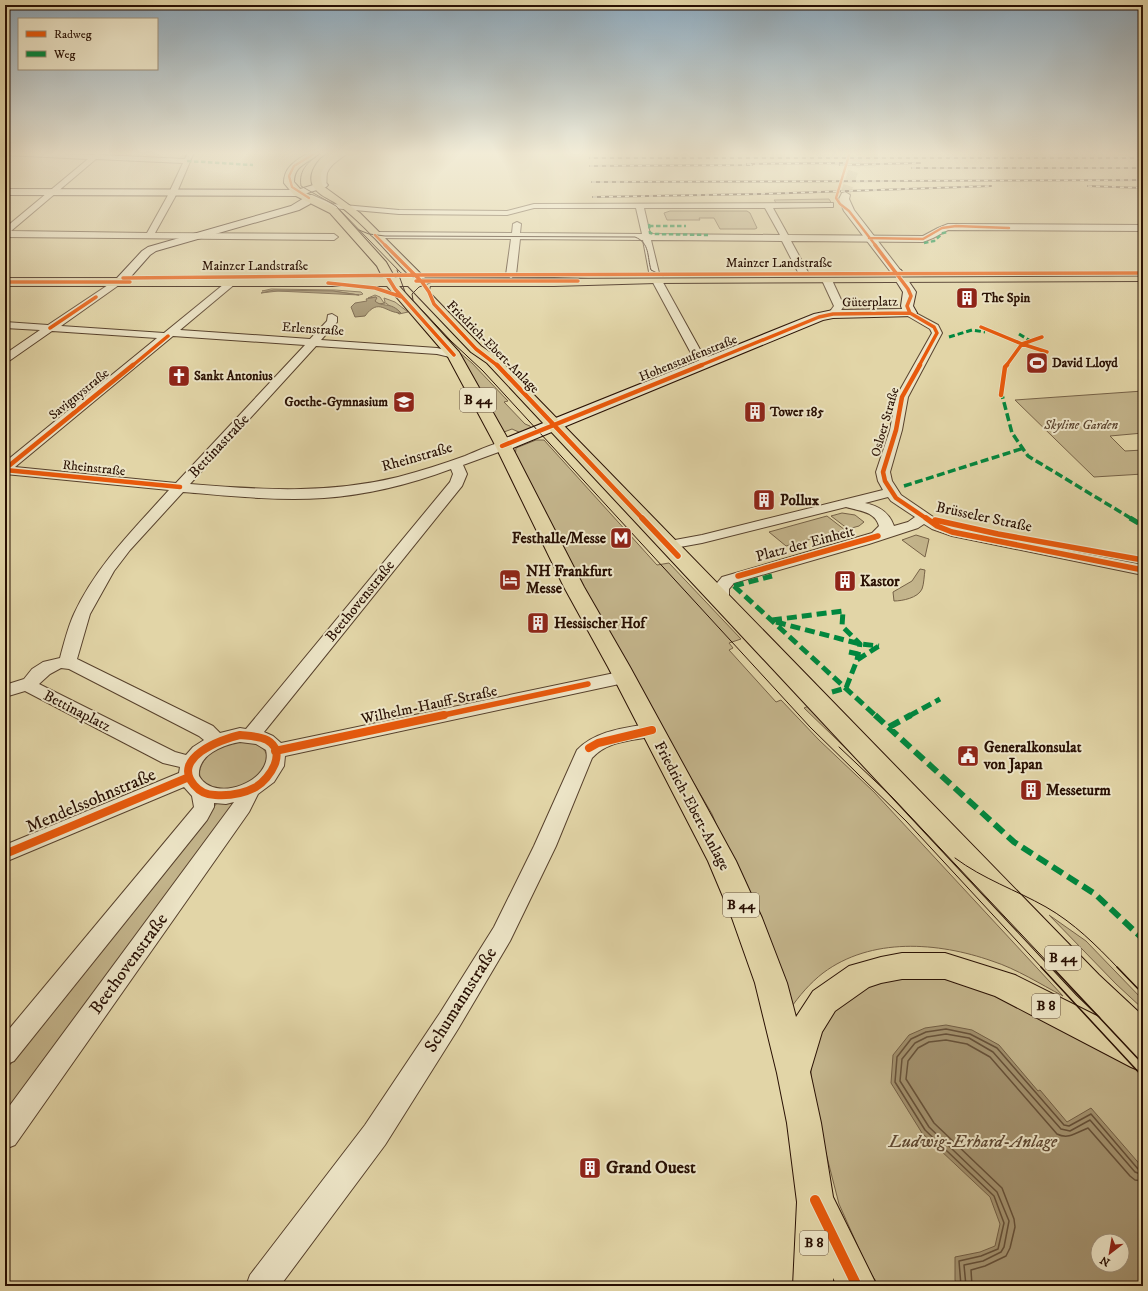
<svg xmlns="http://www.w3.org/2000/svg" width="1148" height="1291" font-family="'IM FELL DW Pica',serif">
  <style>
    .green { fill: #c3b48b; stroke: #766247; fill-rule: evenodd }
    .water { fill: #a3926f; stroke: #725e44; fill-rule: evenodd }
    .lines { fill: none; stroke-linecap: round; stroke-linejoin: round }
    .shore { stroke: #665139; stroke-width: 1.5 }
    .tertiary-tunnel { stroke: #c6b78e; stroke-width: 10; stroke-dasharray: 10 5; stroke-linecap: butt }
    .minor-casing { stroke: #57412c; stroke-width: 2 }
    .tertiary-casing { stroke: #57412c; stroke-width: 2 }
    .secondary-casing { stroke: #291003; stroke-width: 2 }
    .primary-casing { stroke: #291003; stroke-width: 2 }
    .minor { fill: #ece4c6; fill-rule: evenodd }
    .tertiary { fill: #ece4c6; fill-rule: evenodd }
    .secondary { fill: #ece4c6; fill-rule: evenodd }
    .primary { fill: #e2d5a7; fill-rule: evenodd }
    .tram-far1 { stroke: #291003; stroke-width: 1 }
    .tram { stroke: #291003; stroke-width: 1.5 }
    .rail-casing { stroke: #291003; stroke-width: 2 }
    .rail { stroke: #ece4c6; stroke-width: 1.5; stroke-dasharray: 4; stroke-linecap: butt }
    .quiet-far4 { stroke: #00873e; stroke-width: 2.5; stroke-dasharray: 4.5 2.5; stroke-linecap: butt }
    .quiet-far3 { stroke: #00873e; stroke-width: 3; stroke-dasharray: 6 3; stroke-linecap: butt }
    .quiet-far2 { stroke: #00873e; stroke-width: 3.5; stroke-dasharray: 8 3.5; stroke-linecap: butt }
    .quiet-far1 { stroke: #00873e; stroke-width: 5; stroke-dasharray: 10 5; stroke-linecap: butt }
    .quiet { stroke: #00873e; stroke-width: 6; stroke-dasharray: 12 6; stroke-linecap: butt }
    .cycleway-far5-casing { stroke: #ece4c6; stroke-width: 3.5 }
    .cycleway-far4-casing { stroke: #ece4c6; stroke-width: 5 }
    .cycleway-far3-casing { stroke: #ece4c6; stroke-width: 6 }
    .cycleway-far2-casing { stroke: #ece4c6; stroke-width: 8 }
    .cycleway-far1-casing { stroke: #ece4c6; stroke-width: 10 }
    .cycleway-casing { stroke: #ece4c6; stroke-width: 12 }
    .cycleway-far5 { stroke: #e8590c; stroke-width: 2.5 }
    .cycleway-far4 { stroke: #e8590c; stroke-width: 3.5 }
    .cycleway-far3 { stroke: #e8590c; stroke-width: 4.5 }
    .cycleway-far2 { stroke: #e8590c; stroke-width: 5.5 }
    .cycleway-far1 { stroke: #e8590c; stroke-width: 8 }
    .cycleway { stroke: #e8590c; stroke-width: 10 }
    .labels { text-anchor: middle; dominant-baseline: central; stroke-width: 4; stroke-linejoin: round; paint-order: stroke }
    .far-street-label { font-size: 13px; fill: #291003; stroke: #ece4c6 }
    .far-poi-label { font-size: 13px; font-weight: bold; fill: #291003; stroke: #ece4c6; text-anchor: start }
    .far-park-label { font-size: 13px; font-style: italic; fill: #5f4933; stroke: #ece4c6 }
    .shield { fill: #ece4c6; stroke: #64503e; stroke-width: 1 }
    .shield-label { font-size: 14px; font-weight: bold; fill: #291003 }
    .street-label { font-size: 15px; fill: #291003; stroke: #ece4c6 }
    .poi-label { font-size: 15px; font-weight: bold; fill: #291003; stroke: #ece4c6; text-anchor: start }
    .near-street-label { font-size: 18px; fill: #291003; stroke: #ece4c6 }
    .near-park-label { font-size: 18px; font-style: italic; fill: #5f4933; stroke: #ece4c6 }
    .near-poi-label { font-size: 18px; font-weight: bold; fill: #291003; stroke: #ece4c6; text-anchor: start }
  </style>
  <rect width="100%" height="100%" fill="#e2d5a7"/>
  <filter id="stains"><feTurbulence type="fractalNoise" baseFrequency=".005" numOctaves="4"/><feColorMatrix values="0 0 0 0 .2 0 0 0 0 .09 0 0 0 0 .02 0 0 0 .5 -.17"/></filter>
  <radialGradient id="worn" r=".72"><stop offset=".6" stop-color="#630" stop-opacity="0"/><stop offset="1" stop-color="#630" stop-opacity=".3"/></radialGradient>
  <path class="green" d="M829,199l3,5h-55l-3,-4z
    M670,211h77l3,2 7,15 -2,1h-35l-6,-11h-15l1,2h-33l-3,-7z
    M271,289l64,1 26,2 2,2 -4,1 -26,-4h-71z
    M375,295l5,2 4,6 1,-1 -1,-4 11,4 13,10 -9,2 -13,-11 -8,1 -3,-3 1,-4 -8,1z
    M453,347l19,16 36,38 -4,1 21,22 5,2 1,2 -10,5 -9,-4 -8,3z
    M1143,391v42l-33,3 15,15 18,-1v24l-49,3 -79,-77z
    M536,440h8l113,125 12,-2 72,76 -12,4 4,5 -4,2 47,52 5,-2 38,40 55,52 189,204c-23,-12 -46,-27 -71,-35 -54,-19 -121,-24 -169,12 -13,10 -24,23 -33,36l-39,-103 -39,-92 -57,-97 -73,-132 -67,-128 1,-9z
    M842,513l13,2 9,7 -5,4 -11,3 -17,-13z
    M827,516l18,14 -59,16 -17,-14z
    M916,535l13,4 -4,18 -23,-17z
    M920,569l5,1c-1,6 -1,14 -3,19 -4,9 -20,12 -28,12l-1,-9 19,-11z
    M811,705l50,58 -57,-55z
    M245,741c49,10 6,52 -25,48 -33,-5 -21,-31 1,-43 6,-4 17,-4 24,-5z
    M240,802l-235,312v-43l212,-268z
    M1049,915l37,26 57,59v9l-27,-25z
    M909,975l64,7 170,90v214h-264l-11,-17 -29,-65 -20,-78 -8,-43v-22l13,-36 8,-15 32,-23zM1098,1241h24v24h-24z"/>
  <path class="water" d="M274,290l59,1 26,4 -81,-4 -17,2z
    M376,297l1,1 -2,3c8,7 15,0 26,12 -16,0 -22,-16 -36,3l-10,1 -4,-10 4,-4 12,-2 -1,-2z
    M946,1025l26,5 27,15 39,46 2,-1 27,32 24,-14 52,60v118h-186l-2,-6v-23l25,-5 15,-6 5,-22 -10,-27 -68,-64 -31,-50 2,-28 16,-20 16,-7zM1098,1241h24v24h-24z"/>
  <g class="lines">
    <path class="shore" d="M961,1286l-2,-25 22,-5 17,-7 6,-26 -10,-27 -69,-66 -30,-48 2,-25 14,-18 15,-7 20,-3 24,5 27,14 67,77 5,1 22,-12 47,55 5,1
      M966,1286l-2,-21 19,-4 18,-9 3,-5 5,-26 -12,-29 -68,-65 -29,-46 2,-22 13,-16 12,-6 19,-3 23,4 24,14 68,77 9,2 20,-11 45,52 8,3
      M972,1286l-1,-16 14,-4 21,-10 4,-8 5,-21 -1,-8 -12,-31 -68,-65 -28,-44 2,-18 10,-13 11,-6 17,-2 21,4 23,13 67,77c12,6 20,-2 31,-6l42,48 5,4 8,1"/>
    <path class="tertiary-tunnel" d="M845,195l15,-43"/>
    <g class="minor-casing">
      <path id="minor" d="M5,152l88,3 7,-3 1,3 84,4 3,-7h6l-19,45 -20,36 179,1 4,3 -4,3 -329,-3v-9l83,-69 -83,-4zM96,159l87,4 -16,34 -20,36 -136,-2z
        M340,152h9c-8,7 -18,11 -22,21 -1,5 0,9 -1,14h-6c-6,-15 9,-28 20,-35z
        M306,195h6l21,9 66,6 108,1 27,-7 299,-1v4h-3l-57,1 15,27 135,1 15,-8 10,-4 195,1v6l-195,-1 -15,8 -10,4 -132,-1 18,33 -5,3 -5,-3 -17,-33 -131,-1 9,37 42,76 11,9 -6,3 -4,-1 -11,-9 -42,-78 -7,-37 -123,-1 -4,36 -5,3 -5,-3 5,-36 -136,-1 -4,-3 4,-3 137,1 1,-9 4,-2 4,2 -1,9 122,1 -6,-26h-102l-27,7 -108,-1 -67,-6 -26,-9zM644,208h121l15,27 -130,-1z
        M123,275l3,1 2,2 -2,2 -65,46 103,7 65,-53 3,-1 5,3 -2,2 -55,46 130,9 17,-18 1,-6 4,-1 5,3v5l-16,18 116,8 21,5 2,2 -6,3 -17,-4 -121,-8 -126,138c72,6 138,10 208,-7 23,-6 45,-13 67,-21 12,-5 24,-11 37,-14l5,1 1,3 -1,3 -44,16 4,9 -5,12 -198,246 9,4 8,7 343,-72 6,2 3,4 -3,4 -6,2 -339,73 -1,10 -10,16 -16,12 -9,18 -234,333 -10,4v-37l229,-310 -8,2 -12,-1v4l-7,13 -193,241 -9,4v-31l189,-227 -2,-11 -8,-9 -179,75v-17l174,-72 1,-6 -17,-4 -138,-72 -20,6v-12l19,-6 8,-10 11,-7 17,-4c4,-15 8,-31 14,-44 22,-48 60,-85 95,-124l-164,-16v-12l152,-124 -105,-7 -43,30 -4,1v-8l35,-24 -35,-2v-6l43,3zM173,336l132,9 -129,138 -161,-16zM451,469l2,5 -3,8 -204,247 -6,-1 -20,5 -7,-7 -136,-67 13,-45 24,-43 16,-21 53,-58c47,4 94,9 141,6 43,-3 87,-14 127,-29zM61,668l8,1 130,67 5,4 -11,7 -7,8 -11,-3 -136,-68 11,-10zM240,742l16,2 10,6c8,31 -51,54 -67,26 -2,-21 24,-31 41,-34z
        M826,275l5,3 13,28 -7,10 -4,1 -5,-3 6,-8 -13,-28z
        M910,310l28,15 4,8 -34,64 -6,33 -12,42 2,9 9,14 41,28 14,5 187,37v10l-191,-39 -20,-7 -8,-5 -6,4 -49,16 -135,39 -5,6v11l-2,3 -6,2 -6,-2c-7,-10 1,-19 7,-26l150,-44 7,-7c-4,-15 -20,-15 -33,-19l-144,36 -33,6 -5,-1 -2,-3 2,-3 38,-7 181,-45 -5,-9 -2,-9 14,-42 6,-33 36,-64 -2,-4 -24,-14 -1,-2zM888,497l3,4 24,16 -7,5 -14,4c-5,-14 -15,-20 -29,-23z
        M652,723l7,2 2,5 -2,5c-24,6 -49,4 -67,23l-36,88 -46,95 -52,88 -73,116 -105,141h-34l4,-11 115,-150 75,-112 54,-86 40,-81 43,-96c19,-20 49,-22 75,-27z"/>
    </g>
    <g class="tertiary-casing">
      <path id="tertiary" d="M845,192l5,3 -1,4 5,11 47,61 2,2 -2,2h-8l-49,-64 -5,-12 3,-6z"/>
    </g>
    <g class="secondary-casing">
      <path id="secondary" d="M323,182l3,1 2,2 -2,2 -28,9 -293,-1v-6l292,1z
        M309,195l5,3 -4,6 -11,6 -143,41 -6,4 -23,26h-8l-2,-3 25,-27 6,-4 143,-41z
        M897,269l4,1 15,22 -3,14 4,7 -2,3 -82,2 -10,2 -315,130 -6,1 -6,-1 -2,-4 2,-4 318,-128 19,-4 69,-1 -1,-3 2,-14 -12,-19 2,-3z"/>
    </g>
    <g class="primary-casing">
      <path id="primary" d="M310,152h11c-11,11 -27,12 -27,30l8,9 36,18 48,53 9,16 10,-3 6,2c-24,-24 -46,-53 -74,-73 -9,-6 -19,-9 -24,-18 -6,-12 5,-28 16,-33 3,-1 8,-1 12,-1 -10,10 -26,17 -18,34l37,27 65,65h129l102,-3 487,-2v8l-487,2 -102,3h-124l-1,4h-2l54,56 16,11 602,618 44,41v56l-12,-5 -136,-71 -50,-17h-43l-21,4 -12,4 -34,24 -13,21 -12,40 11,51 12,74 44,89h-40l-4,-8v8h-40l4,-84 -10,-79 -10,-50 -22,-90 -23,-65 -24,-57 -100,-194 -44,-80 -71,-146 -45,-84 -61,-71h-382v-8h378l-6,-12 -47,-53 -36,-18 -10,-12c0,-17 13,-23 26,-31zM399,286h9l63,66 16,11 590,632 24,23 -86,-43 -70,-22h-43l-21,4 -32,9 -36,25 -17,26 -9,-34 -25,-65 -26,-57 -106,-194 -46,-80 -75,-146 -50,-89z"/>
    </g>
    <use href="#minor" class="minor"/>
    <use href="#tertiary" class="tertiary"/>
    <use href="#secondary" class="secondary"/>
    <use href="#primary" class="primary"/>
    <path class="tram-far1" d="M323,152c-13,8 -25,17 -22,34l35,20 65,67 18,6 724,-3
      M359,230l10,4 16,2 250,1c15,6 12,19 16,33l12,6
      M397,270l8,22 46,49 32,30 327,356 96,94 136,147
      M413,300l-1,-6 7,-7 14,-5
      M839,747l52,49 162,172
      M955,858c28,21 61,32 91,49 28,16 50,38 72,61"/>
    <path class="tram" d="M1041,967l102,110
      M1052,967l91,97
      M1117,967l26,27"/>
    <g class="rail-casing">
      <path id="rail" d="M590,158h553
        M747,164l98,-1
        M840,165l80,-2
        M590,166l162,-1
        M912,168h231
        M592,182l551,-2
        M1088,186l55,2
        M593,197l166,-3 232,-8"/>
    </g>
    <use href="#rail" class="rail"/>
    <path class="quiet-far4" d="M187,161l66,4
      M649,224l1,9 5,1 53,1
      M649,226h37
      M924,243l10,-2 9,-8 5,-1"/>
    <path class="quiet-far3" d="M1019,334l13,8
      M949,337l23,-7 13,2"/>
    <path class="quiet-far2" d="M1001,391l11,42 16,23 104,63
      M904,486l120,-38"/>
    <path class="quiet-far1" d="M1130,518l13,8
      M734,586l142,130
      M734,586l38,-10
      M772,620l71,-9 -1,15 18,18 -3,16
      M776,622l84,22 19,2
      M849,652l9,2
      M832,692l14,-4 11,-28 22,-14
      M909,716l31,-17"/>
    <path class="quiet" d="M875,715l139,127 81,52 48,45
      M889,727l22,-12"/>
    <g class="cycleway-far5-casing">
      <path id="cycleway-far5" d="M850,152l-14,46 4,6 9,7 27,35
        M309,198l-17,-11 -3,-11 5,-10 23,-14
        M375,235l11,11
        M869,238l54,1 19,-11 14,-2 53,2"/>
    </g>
    <g class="cycleway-far4-casing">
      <path id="cycleway-far4" d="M385,245l37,37 7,10 5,12 42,45 22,17
        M875,245l33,44 3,7 -4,10 3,7
        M387,276l8,13 59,66
        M123,278l293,-3 727,-2
        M416,281h162
        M5,282h125
        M328,283l47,5 27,9
        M910,313l24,14 3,6 -18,33
        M981,327l41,17 25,8
        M50,328l46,-31
        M132,366l36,-30
        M699,366l120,-49 14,-3 77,-1
        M1006,366l16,-22 20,-7"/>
    </g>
    <g class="cycleway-far3-casing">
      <path id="cycleway-far3" d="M497,365l146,154
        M920,365l-18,32 -6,33 -13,42 2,9 11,17 31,21
        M1001,395l4,-28 2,-2
        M502,446l200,-81
        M5,469l128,-104
        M5,470l175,17"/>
    </g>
    <g class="cycleway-far2-casing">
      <path id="cycleway-far2" d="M642,518l36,38
        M926,518l11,8 15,6 191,38
        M935,520l63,14 145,26
        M738,576l140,-40
        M439,716l149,-32"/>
    </g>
    <g class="cycleway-far1-casing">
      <path id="cycleway-far1" d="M240,735c9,1 19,1 27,5 21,12 3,38 -11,47 -13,7 -27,9 -41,8 -8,0 -16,-4 -21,-10 -23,-27 27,-46 46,-50z
        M589,748l9,-5 54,-13
        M275,751l169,-36
        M5,854l184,-77"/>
    </g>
    <g class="cycleway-casing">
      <path id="cycleway" d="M815,1200l42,86"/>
    </g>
    <use href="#cycleway-far5" class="cycleway-far5"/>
    <use href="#cycleway-far4" class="cycleway-far4"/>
    <use href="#cycleway-far3" class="cycleway-far3"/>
    <use href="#cycleway-far2" class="cycleway-far2"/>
    <use href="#cycleway-far1" class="cycleway-far1"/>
    <use href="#cycleway" class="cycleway"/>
  </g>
  <linearGradient id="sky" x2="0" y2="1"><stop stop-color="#8ca6b8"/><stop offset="0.46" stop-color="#f2ecd7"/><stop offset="1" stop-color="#f2ecd7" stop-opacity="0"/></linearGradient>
  <rect width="1148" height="333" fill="url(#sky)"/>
  <defs>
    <g id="building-square" transform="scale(1.15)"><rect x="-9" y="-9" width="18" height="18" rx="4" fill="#8f2418" stroke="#ece4c6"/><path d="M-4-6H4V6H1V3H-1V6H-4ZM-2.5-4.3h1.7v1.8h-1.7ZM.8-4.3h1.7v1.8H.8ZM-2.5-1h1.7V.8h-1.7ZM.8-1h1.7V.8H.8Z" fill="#fff"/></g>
    <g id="stadium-square" transform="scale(1.15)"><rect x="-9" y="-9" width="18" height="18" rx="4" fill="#8f2418" stroke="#ece4c6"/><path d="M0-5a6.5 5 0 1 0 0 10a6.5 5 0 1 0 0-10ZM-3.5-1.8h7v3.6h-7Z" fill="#fff"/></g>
    <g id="church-square" transform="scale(1.15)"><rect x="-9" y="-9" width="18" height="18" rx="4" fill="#8f2418" stroke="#ece4c6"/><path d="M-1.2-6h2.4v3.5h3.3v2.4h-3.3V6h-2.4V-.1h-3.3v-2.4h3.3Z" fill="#fff"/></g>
    <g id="school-square" transform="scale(1.15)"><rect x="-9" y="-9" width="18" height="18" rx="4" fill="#8f2418" stroke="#ece4c6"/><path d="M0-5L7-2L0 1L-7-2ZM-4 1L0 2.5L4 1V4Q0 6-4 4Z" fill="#fff"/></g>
    <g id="metro-square" transform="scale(1.15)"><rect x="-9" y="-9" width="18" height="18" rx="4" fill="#8f2418" stroke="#ece4c6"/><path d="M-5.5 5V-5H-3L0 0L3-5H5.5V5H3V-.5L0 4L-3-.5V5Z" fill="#fff"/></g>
    <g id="hotel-square" transform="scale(1.15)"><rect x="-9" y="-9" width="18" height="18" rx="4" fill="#8f2418" stroke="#ece4c6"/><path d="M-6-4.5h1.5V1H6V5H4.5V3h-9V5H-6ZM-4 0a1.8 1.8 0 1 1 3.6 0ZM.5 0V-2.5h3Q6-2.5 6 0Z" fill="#fff"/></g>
    <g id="civic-square" transform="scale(1.15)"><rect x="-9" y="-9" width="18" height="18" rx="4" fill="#8f2418" stroke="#ece4c6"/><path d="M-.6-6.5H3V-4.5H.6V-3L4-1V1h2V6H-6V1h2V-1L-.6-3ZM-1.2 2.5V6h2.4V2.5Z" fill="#fff"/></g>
  </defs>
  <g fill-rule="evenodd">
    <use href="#building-square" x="967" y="298"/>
    <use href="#stadium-square" x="1037" y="363"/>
    <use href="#church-square" x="179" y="376"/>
    <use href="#school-square" x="404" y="402"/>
    <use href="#building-square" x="755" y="412"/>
    <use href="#building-square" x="764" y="500"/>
    <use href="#metro-square" x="621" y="538"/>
    <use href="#hotel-square" x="510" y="580"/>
    <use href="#building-square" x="845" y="581"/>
    <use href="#building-square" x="538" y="623"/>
    <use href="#civic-square" x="968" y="756"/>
    <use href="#building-square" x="1031" y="790"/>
    <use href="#building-square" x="590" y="1168"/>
  </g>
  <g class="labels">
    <g class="far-street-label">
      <text x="779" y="263">Mainzer Landstraße</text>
      <text x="255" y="266">Mainzer Landstraße</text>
      <text transform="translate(870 302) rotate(-1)">Güterplatz</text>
      <text transform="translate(313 329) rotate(4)">Erlenstraße</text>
      <text transform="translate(493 347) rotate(45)">Friedrich-Ebert-Anlage</text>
      <text transform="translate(688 358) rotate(-22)">Hohenstaufenstraße</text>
      <text transform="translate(79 394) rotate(-39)">Savignystraße</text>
      <text transform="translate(885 422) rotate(-74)">Osloer Straße</text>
      <text transform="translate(94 468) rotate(6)">Rheinstraße</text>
    </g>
    <g class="far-poi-label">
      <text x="982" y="298">The Spin</text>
      <text x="1052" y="363">David Lloyd</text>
      <text x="194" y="376">Sankt Antonius</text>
      <text x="388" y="402" text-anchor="end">Goethe-Gymnasium</text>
      <text x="770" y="412">Tower 185</text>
    </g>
    <g class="far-park-label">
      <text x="1081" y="425">Skyline Garden</text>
    </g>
    <g class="shield">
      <rect x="460" y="388" width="36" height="24" rx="3"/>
      <rect x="723" y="893" width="36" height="24" rx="3"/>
      <rect x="1045" y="946" width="36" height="24" rx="3"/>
      <rect x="1032" y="994" width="28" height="24" rx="3"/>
      <rect x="800" y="1231" width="28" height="24" rx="3"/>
    </g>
    <g class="shield-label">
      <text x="478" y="400">B 44</text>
      <text x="741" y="905">B 44</text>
      <text x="1063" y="958">B 44</text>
      <text x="1046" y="1006">B 8</text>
      <text x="814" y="1243">B 8</text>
    </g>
    <g class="street-label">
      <text transform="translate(219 446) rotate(-47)">Bettinastraße</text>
      <text transform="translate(417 457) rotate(-16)">Rheinstraße</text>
      <text transform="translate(984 517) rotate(12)">Brüsseler Straße</text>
      <text transform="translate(805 544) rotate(-15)">Platz der Einheit</text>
      <text transform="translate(360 601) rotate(-51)">Beethovenstraße</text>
      <text transform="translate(429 705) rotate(-12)">Wilhelm-Hauff-Straße</text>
      <text transform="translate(77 711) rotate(27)">Bettinaplatz</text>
      <text transform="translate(692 806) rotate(62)">Friedrich-Ebert-Anlage</text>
    </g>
    <g class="poi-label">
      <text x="780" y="500">Pollux</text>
      <text x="606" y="538" text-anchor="end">Festhalle/Messe</text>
      <text x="526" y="571">NH Frankfurt<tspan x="526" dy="17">Messe</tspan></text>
      <text x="860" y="581">Kastor</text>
      <text x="554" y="623">Hessischer Hof</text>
      <text x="984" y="747">Generalkonsulat<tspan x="984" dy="17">von Japan</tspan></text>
      <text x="1046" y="790">Messeturm</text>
    </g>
    <g class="near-street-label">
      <text transform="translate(91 801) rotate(-23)">Mendelssohnstraße</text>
      <text transform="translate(129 964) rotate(-54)">Beethovenstraße</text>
      <text transform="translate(461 1000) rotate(-58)">Schumannstraße</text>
    </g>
    <g class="near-park-label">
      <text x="973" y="1142">Ludwig-Erhard-Anlage</text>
    </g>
    <g class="near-poi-label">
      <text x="606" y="1168">Grand Ouest</text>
    </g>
  </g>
  <rect width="1148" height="1291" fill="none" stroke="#e2d5a7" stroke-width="20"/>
  <rect x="6" y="6" width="1136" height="1279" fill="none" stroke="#291003" stroke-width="2"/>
  <rect x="10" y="10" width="1128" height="1271" fill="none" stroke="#291003"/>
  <rect x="18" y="18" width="140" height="52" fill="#ece4c6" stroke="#9e8f78"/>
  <rect x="26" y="31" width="20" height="6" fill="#e8590c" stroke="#9e8f78"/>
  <text x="54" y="38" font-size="12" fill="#291003">Radweg</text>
  <rect x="26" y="51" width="20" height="6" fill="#00873e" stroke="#9e8f78"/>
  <text x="54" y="58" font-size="12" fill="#291003">Weg</text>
  <g transform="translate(1110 1253) rotate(211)"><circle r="19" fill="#ece4c6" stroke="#9e8f78"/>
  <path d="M0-3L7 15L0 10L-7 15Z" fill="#8f2418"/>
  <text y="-6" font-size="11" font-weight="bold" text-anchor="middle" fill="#291003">N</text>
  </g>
  <rect width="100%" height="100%" filter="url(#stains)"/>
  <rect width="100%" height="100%" fill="url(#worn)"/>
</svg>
